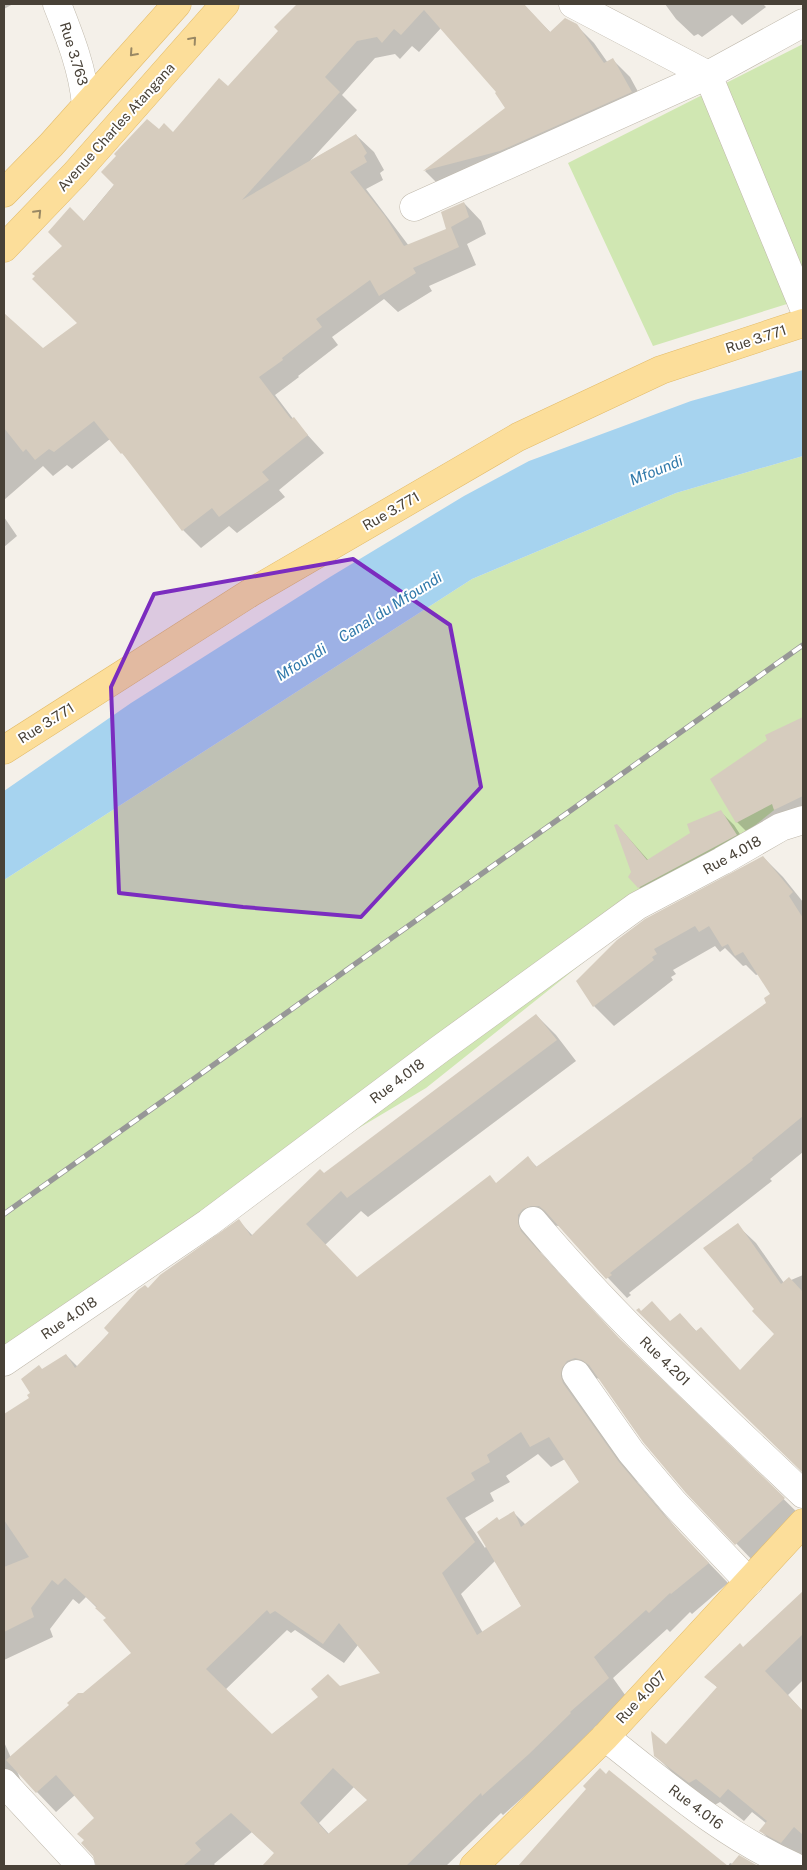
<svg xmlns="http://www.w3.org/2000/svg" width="807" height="1870" font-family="'Public Sans',sans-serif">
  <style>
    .green { fill: #d0e7b2 }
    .water { fill: #a6d3ef }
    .shadow { fill: #0003; fill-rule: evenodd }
    .building { fill: #d6ccbe; fill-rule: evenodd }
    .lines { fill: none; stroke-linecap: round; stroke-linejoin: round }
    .minor-casing { stroke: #bfb8ab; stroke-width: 29 }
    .major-casing { stroke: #e2bb69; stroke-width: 29 }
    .minor { stroke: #fff; stroke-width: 28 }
    .major { stroke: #fcde9a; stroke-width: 28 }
    .rail-casing { stroke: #979797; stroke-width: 5.5 }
    .rail { stroke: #fff; stroke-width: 4; stroke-dasharray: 11; stroke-linecap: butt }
    .oneway { stroke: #998864 }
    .marked { fill: #7b2cbf; fill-opacity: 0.2; stroke: #7b2cbf; stroke-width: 4; stroke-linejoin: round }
    .labels { text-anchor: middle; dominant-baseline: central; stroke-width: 4; stroke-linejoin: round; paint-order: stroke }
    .street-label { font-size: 14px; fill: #484137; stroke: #fff }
    .water-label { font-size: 15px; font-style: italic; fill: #3079aa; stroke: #fff }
  </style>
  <rect width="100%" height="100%" fill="#f4f0e9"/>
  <path class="green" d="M803,44v255l-150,47 -85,-183z
    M803,456v331l-377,301 -347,207 -75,53v-468l468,-301 204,-86z"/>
  <path class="water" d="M803,370v86l-127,37 -204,86 -468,301v-89l127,-88 199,-126 134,-81 65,-35 162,-60z"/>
  <path class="shadow" d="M4,4h9l-9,5z
    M299,4h224l28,29 25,-8 18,18 14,20 5,-3 17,17 18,33 -206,78 -17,-17 82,-63 -8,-15 -58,-65 -22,24 -7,-6 -12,13 -5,-5 -20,4 -33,37 15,15 -47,51 46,-26 18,17 10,18 -4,3 3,7 -17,9 43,57 39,-17 16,-26 17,18 5,13 -19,10 9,21 -47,21 3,5 -34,21 -14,-13 -52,38 6,8 -40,31 1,1 -24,18 19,25 30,33 -45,37 6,7 -48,36 -8,-7 -28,22 -18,-18 -50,-65 -23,-26 -38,30 -5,-4 -14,11 -10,-10 -39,34v-185l39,35 36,-27 -16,-77 96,-115 15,2 54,-46 52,-56 -4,-4z
    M665,4h98l3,3 -24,18 -10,-10 -30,22 -4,-3 -4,2 -18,-17z
    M4,517l13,19 -13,11z
    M803,719v101l-49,19 -17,-17 32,-82 -2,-5z
    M721,812l13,13 15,23 -97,52 -13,-13 -22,-62 32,36 43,-27z
    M763,857l20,20 20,25v250l-33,27 2,2 -143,112 2,2 -4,3 -68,-72 -9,-1 -13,20 4,8 64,72 198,193 -47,46 -69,-72 -87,-113 -4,-1 -9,3 -4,23 55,79 44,52 46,48 -36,31 -2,-2 -20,20 -3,-3 -54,49 15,21 -39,34 1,1 -41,40 -46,41 -2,-2 -55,53h-172l-5,-5 6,-8 -23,-21 -38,32 2,2h-111l-13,-13 -7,-12 10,-23 -20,-23 -19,17 -39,-41 4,10 -17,-5v-34l7,16 72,-64 50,-41 -26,-35 -21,-21 -7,7 -6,-5 -23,30 3,8 -49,23v-244l27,-18 12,-28 23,-15 12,12 70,-77 91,-69 14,15 71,-61 212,-160 20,20 20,26 -208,156 -7,-6 -36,34 32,33 140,-94 31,-26 9,9 231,-164 4,-8 -13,-21 -3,1 -10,-10 -3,1 -18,-18 -5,4 -5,-6 -42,24 3,4 -5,3 2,3 -59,46 -20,-20 -16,-24zM538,1454l13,13 14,-8 15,24 -54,42 -12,-12 -14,8 -15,27 -20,-30 29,-17 -4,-8 20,-11 -4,-6zM495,1561l27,46 -39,26 -22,-39zM287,1630l4,3 4,-3 49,33 14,-18 24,29 -42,14 -20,9 -49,38 -46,-45zM354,1787l14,13 -39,34 -10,-11z
    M737,1225l19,18 28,40 19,-8v197l-147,-143 -15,-17 30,10 9,-8 17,18 4,-3 39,42 35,-37 -19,-25z
    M803,1594v86l-15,15 15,17v152l-19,-10 -23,-23 6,-7 -15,-12 -8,9 -24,-19 -7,4 -34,-27 -24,-24 11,-9 52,-58 -12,-11 37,-28z
    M609,1772l117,94h-207z
    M739,1857l18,9h-29l2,-3 3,1z"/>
  <path class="building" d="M297,4h227l26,28 15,-14 12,6 27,39 9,-5 19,34 -132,59 -77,20 82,-63 -10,-15 1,-1 -72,-82 -23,25 -7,-6 -12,14 -5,-6 -20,4 -32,36 15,15 -98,108 114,-66 11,19 -3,3 3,6 -17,10 35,44 19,30 42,-17 -5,-17 23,-10 5,15 -18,10 8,20 -46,21 3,5 -37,23 -9,-16 -54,39 6,8 -40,31 1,2 -24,17 32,42 3,-2 14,18 -46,37 7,8 -50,37 -7,-9 -30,23 -60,-78 -1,1 -27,-33 -40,31 -5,-3 -14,11 -9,-11 -3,3 -19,-24v-115l39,35 34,-25 -45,-44 3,-3 -3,-2 30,-28 -14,-14 22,-25 14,14 30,-36 -13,-13 15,-16 -2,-2 33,-35 12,10 5,-6 9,9 46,-54 9,8 50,-55 -4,-4z
    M803,717v79l-29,14 -2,-6 -36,19 -26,-44 57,-39 -2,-5z
    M721,810l16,25 -99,53 -10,-11 3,-5 -17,-47 3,-1 30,36 43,-27 -3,-9z
    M763,856l30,36 -4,4 14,22v198l-51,42 1,2 -143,113 2,2 -6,4 -61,-68 -6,-5h-8l-8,3 -5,6v8l3,8 32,36 66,71 166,160 -50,47 -49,-52 -43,-51 -54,-77 -7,-5 -7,-2 -8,3 -5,7 -1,8 2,7 56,79 44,52 46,49 -38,31 -1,-1 -21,20 -3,-3 -52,47 15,21 -39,34 1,1 -42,41 -47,42 -1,-3 -75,73h-144l12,-13 -43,-40 -36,30 6,7 -18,16h-87l-3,-10 -12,-13 3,-3 -7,-6 17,-16 -38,-43 -20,18 -30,-33 63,-55 -2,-2 11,-10h5l48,-40 -28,-33 3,-2 -11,-10 2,-1 -32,-29 -7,7 -6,-5 -21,28 3,9 -30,15v-65l25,-10 -25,-37v-106l25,-16 -2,-3 3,-2 -9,-14 18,-14 3,4 24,-15 9,14 34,-35 -5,-5 34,-38 7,-5 3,3 12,-13 79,-56 12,17 69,-67 4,4 212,-159 21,26 -210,158 -6,-7 -35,33 51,53 133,-102 6,8 32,-27 8,11 230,-164 -2,-5 6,-4 -27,-42 -8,4 -7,-12 -6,3 -13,-21 -10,6 -4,-6 -41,23 3,5 -5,3 2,3 -61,47 -17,-26 41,-41 28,-21zM521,1432l9,15 19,-10 30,45 -58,45 -7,-16 -15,9 -2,-3 -20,15 44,74 -44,29 -35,-62 33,-31 -29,-44 29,-18 -4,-7 19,-11 -3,-7zM267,1610l3,4 5,-3 48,33 16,-21 41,50 -40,13 -12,-12 -17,15 7,8 -46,37 -66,-65zM333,1768l34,32 -39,34 -28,-31z
    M738,1223l43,61 8,-7 14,15v181l-167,-163 3,-2 2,3 11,-10 18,20 10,-8 16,18 5,-4 39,43 34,-36 -22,-23 2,-2 -51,-61z
    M803,1591v43l-38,37 38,40v124l-9,-8 -13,16 -22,-12 8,-10 -39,-32 -8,9 -24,-19 -7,4 -35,-27 -3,-25 15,13 51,-57 -13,-10 36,-34 3,4z
    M600,1768l6,6 3,-4 119,96h-210l68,-77 -3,-3z
    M739,1855l19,11h-28z"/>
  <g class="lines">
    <g class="minor-casing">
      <path id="minor" d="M57,4c13,33 26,66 29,101
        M573,4l135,71 95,-52
        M414,207l294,-132 95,231
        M533,1221c82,98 178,185 270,273
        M4,1362l204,-139 232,-174 197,-143 85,-45 59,-34 22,-7
        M576,1374l55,78 43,51 75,79
        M605,1737c60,47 118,98 188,129
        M4,1783l77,83"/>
    </g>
    <g class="major-casing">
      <path id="major" d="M4,193l47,-48 126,-141
        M4,248l71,-74 150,-170
        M4,750l246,-157 268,-156 143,-67 142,-47
        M474,1866l131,-129 198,-214"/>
    </g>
    <use href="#minor" class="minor"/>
    <use href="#major" class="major"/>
    <g class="rail-casing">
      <path id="rail" d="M4,1214l799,-569"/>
    </g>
    <use href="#rail" class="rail"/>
  </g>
  <defs><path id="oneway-chevron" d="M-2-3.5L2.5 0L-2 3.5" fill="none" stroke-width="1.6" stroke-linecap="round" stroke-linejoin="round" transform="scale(1.25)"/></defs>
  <g class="oneway">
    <use href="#oneway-chevron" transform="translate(193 40) rotate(-49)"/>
    <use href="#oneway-chevron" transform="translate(133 53) rotate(132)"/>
    <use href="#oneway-chevron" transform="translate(38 213) rotate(-46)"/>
  </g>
  <path class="marked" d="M353,559l97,66 31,162 -120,130 -118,-10 -124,-14 -8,-206 43,-93z"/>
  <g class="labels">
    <g class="street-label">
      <text transform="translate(74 54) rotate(73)">Rue 3.763</text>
      <text transform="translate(116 127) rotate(-48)">Avenue Charles Atangana</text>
      <text transform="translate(756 339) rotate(-18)">Rue 3.771</text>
      <text transform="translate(391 511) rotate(-30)">Rue 3.771</text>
      <text transform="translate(46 723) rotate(-32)">Rue 3.771</text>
      <text transform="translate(732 855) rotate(-29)">Rue 4.018</text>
      <text transform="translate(397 1081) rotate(-37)">Rue 4.018</text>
      <text transform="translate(69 1318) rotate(-34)">Rue 4.018</text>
      <text transform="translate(665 1361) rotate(44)">Rue 4.201</text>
      <text transform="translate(641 1697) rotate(-47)">Rue 4.007</text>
      <text transform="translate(696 1807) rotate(37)">Rue 4.016</text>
    </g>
    <g class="water-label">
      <text transform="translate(656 470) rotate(-22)">Mfoundi</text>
      <text transform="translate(390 607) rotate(-32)">Canal du Mfoundi</text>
      <text transform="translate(301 662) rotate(-32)">Mfoundi</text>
    </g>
  </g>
  <rect width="807" height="1870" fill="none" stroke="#484137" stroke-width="10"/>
</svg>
